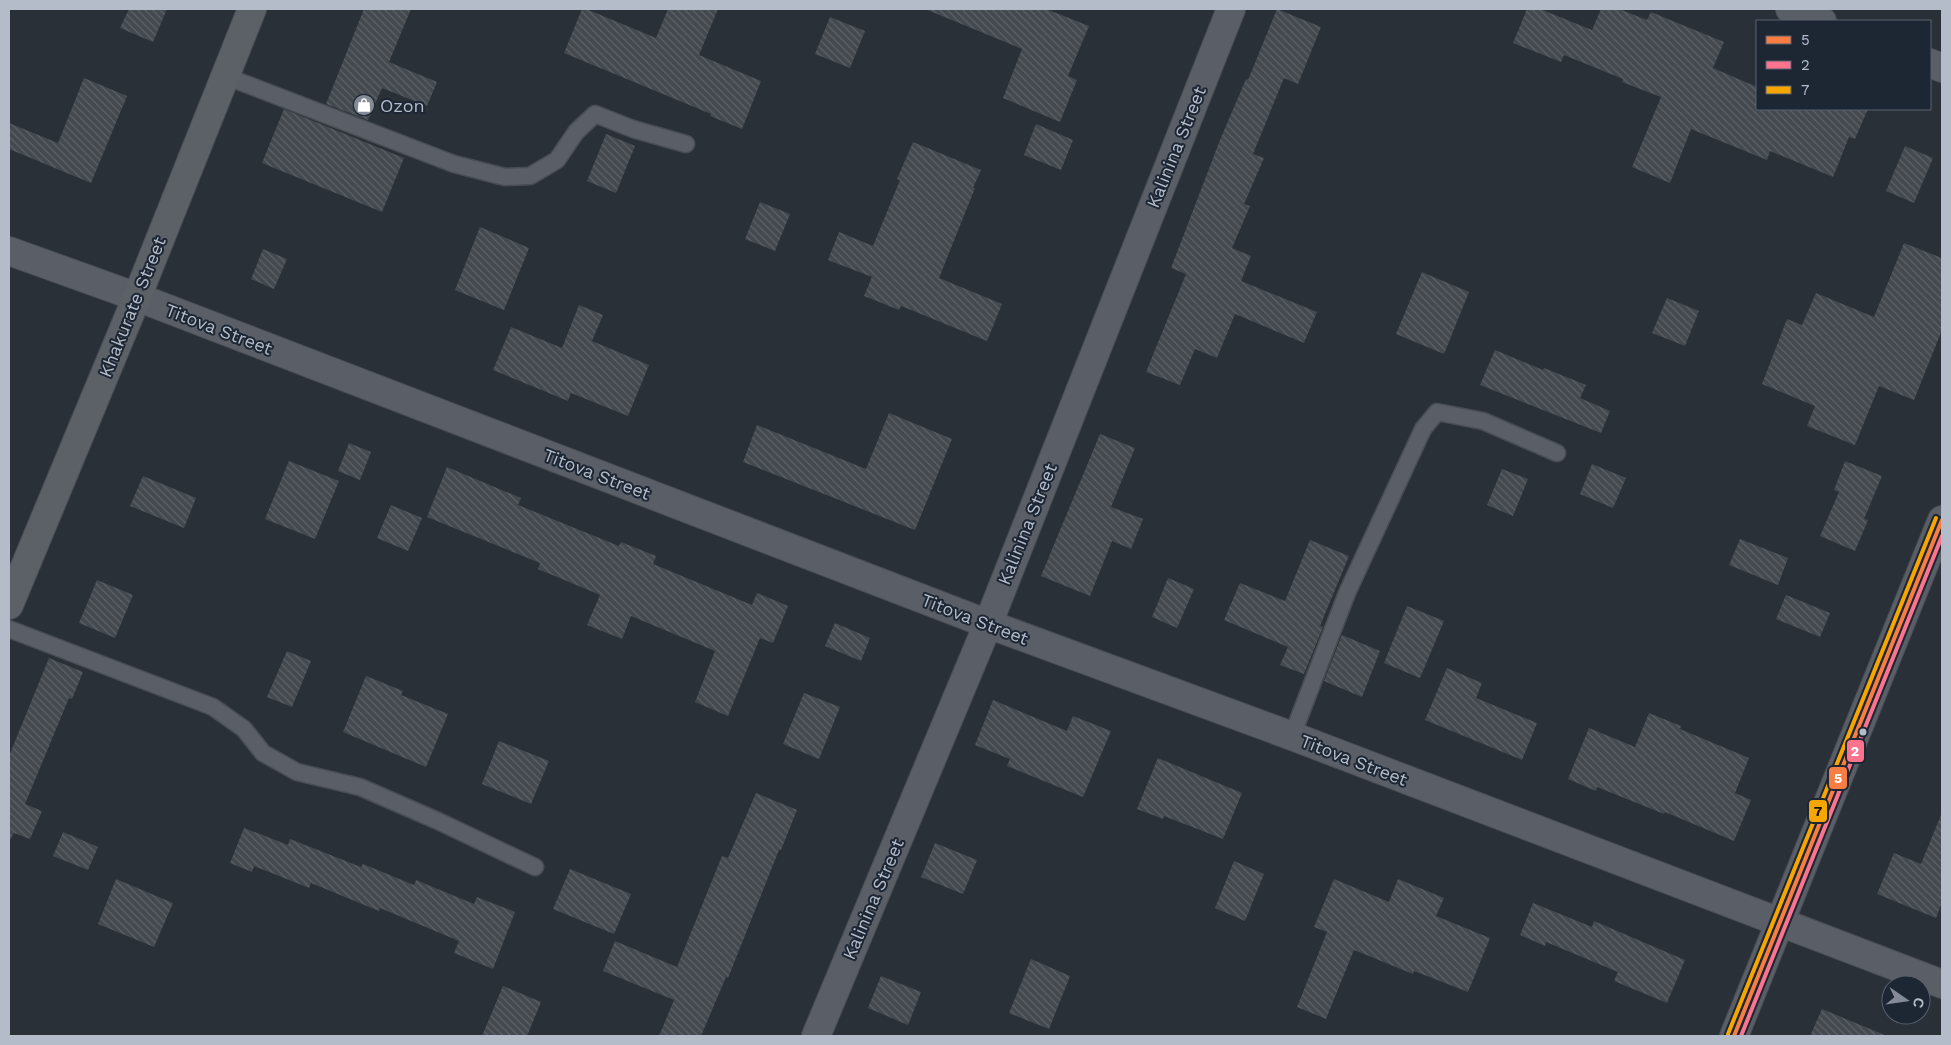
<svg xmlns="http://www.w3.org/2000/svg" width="1951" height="1045" font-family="'Work Sans',sans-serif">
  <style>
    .building { fill: url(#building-back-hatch) }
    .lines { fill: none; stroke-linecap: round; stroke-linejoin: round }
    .service-casing { stroke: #484c53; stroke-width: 19 }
    .minor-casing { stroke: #484c53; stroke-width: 30 }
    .tertiary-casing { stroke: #484c53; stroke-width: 30 }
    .primary-casing { stroke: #484c55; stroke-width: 30 }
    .service { stroke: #5a5e66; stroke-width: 16 }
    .minor { stroke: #5a5e66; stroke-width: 28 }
    .tertiary { stroke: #5a5e66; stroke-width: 28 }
    .primary { stroke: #5c6168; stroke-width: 28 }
    .bus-1-casing { stroke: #1d2633; stroke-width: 8 }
    .bus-2-casing { stroke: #1d2633; stroke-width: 8 }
    .bus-3-casing { stroke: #1d2633; stroke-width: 8 }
    .bus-1 { stroke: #f77d43; stroke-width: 4 }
    .bus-2 { stroke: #fc738d; stroke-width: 4 }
    .bus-3 { stroke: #f7a600; stroke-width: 4 }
    .bus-dot { fill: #b4bcc9; stroke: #1d2633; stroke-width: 2 }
    .labels { text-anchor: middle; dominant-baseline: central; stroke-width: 4; stroke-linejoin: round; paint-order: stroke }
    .poi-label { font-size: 18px; fill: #b4bcc9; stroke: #1d2633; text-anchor: start }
    .street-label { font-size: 18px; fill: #b4bcc9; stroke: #1d2633 }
    .line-badge { stroke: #1d2633; stroke-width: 2 }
    .badge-label { font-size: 14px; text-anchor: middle; font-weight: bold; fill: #fff }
    .pale-badge-label { font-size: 14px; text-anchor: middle; font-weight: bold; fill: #111 }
  </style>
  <defs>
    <pattern id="building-back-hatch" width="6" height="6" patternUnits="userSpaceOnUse" patternTransform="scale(1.25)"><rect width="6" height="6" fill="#444950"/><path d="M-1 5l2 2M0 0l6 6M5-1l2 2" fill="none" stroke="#5d6168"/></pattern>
  </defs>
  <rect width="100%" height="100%" fill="#2a3038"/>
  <path class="building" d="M129,9h38l-14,33 -33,-14z
    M364,9h47l-22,53 48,20 -10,24 -45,-18 -14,32 -42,-16z
    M582,9h4l70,29 12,-29h50l-19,46 62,26 -19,48 -32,-13 1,-2 -147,-61z
    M925,9h121l43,17 -21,50 9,4 -17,42 -57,-24 19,-49z
    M1277,9l44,18 -23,57 -14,-6 -31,76 11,4 -20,46 6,2 -18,42 19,8 -10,25 76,31 -13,31 -69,-29 -18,44 -22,-9 -15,36 -34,-13 40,-98 -15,-6 49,-128 26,-61 2,1z
    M1527,9h13l52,21 9,-21h18l28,11 4,-8 73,30 -11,26 44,19v22h111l-13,30 -6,-2 -16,40 -63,-26 -3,9 -76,-31 -21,54 -38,-16 29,-70 -39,-15 1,-3 -59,-24 -3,7 -48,-19z
    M830,17l35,14 -15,37 -35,-14z
    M84,78l43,18 -36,87 -82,-34v-26l49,20z
    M284,109l120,49 -22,54 -120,-49z
    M1036,124l37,16 -12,30 -37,-15z
    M606,134l29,12 -19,47 -29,-12z
    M913,142l68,28 -8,18h2l-36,90 63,26 -15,37 -86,-35 -2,4 -35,-14 8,-19 -44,-17 11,-28 34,14 27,-66 -3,-1z
    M1905,146l28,12 -19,45 -28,-12z
    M760,202l30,12 -15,37 -30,-12z
    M480,227l49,21 -25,62 -49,-20z
    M1904,243l38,15v72l-28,70 -35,-14 -24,59 -48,-19 8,-20 -53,-22 25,-65 15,6 14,-32 58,24z
    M263,249l24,10 -13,30 -23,-10z
    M1422,272l47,20 -25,62 -48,-20z
    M1667,298l32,13 -14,35 -33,-13z
    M579,305l24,10 -11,26 57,24 -21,51 -57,-23 -3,8 -75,-31 18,-43 51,21z
    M1495,350l48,20 1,-2 42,17 -6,13 30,13 -9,22 -121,-48z
    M889,413l63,26 -37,91 -172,-68 14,-37 109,44z
    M1100,434l35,14 -24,59 32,12 -12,30 -19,-8 -22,55 -49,-20z
    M349,443l22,9 -11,28 -22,-9z
    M289,461l50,20 -24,58 -50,-20z
    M1845,461l37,15 -18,43 4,1 -13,31 -35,-15 19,-44 -5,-2z
    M1592,464l34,14 -13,30 -33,-14z
    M447,467l74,31 -3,7 101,41 2,-4 35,14 -3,8 99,41 5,-12 31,13 -15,37 -13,-5 -32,78 -33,-14 20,-51 -84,-35 -9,23 -35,-14 13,-30 -62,-26 2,-6 -113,-46z
    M1502,469l26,10 -15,37 -26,-11z
    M143,476l53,22 -12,30 -54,-22z
    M391,505l31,13 -14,33 -31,-13z
    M1740,539l48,19 -10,27 -49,-20z
    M1310,540l39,16 -29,70 3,1 -19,47 -24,-9 8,-18 -64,-27 16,-37 45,18z
    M1168,578l26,11 -17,39 -25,-11z
    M97,580l36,15 -18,43 -36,-15z
    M1786,595l44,18 -10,24 -44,-18z
    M1407,606l37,15 -24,57 -36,-15z
    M835,623l35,15 -9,23 -36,-15z
    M1342,635l38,16 -18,46 -38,-16z
    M287,651l24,10 -19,46 -25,-10z
    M49,658l34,14 -11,27 -3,-1 -44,106 17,7 -12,28 -16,-6 -5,9v-86z
    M1447,668l35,15 -6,15 61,25 -15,37 -97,-40z
    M366,676l37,15 -2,4 47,19 -22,53 -83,-35z
    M804,693l36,14 -21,52 -36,-15z
    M993,700l74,31 6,-15 38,15 -28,66 -76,-31 3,-7 -35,-14z
    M1649,713l32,13 -1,3 69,29 -14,35 16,7 -17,41 -69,-29 -1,2 -67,-27 -1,4 -28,-12 21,-51 46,19z
    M499,741l50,20 -18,43 -49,-20z
    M1158,758l84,35 -19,46 -59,-23 -1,3 -26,-10z
    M756,793l41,17 -16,40h-2l-51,128 -2,-1 -25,59h-42l15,-36 -71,-29 12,-30 62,26 45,-111 6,2z
    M1941,815l1,87 -6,16 -59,-24 17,-41 27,11z
    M244,828l44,17 2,-6 71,28 2,-3 51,21 2,-5 58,24 3,-7 38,15 -22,57 -39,-16 5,-12 -79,-33 -1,3 -68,-28 -2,5 -55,-22 -2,6 -22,-9z
    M63,832l35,15 -10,23 -35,-14z
    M935,843l42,17 -14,34 -42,-17z
    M1234,861l30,13 -19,47 -30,-13z
    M570,869l61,25 -17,40 -61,-25z
    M116,879l57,24 -19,44 -56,-23z
    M1334,879l55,23 9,-23 46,19 -8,18 54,22 -22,54 -54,-21 -1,3 -59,-24 -28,69 -29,-12 30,-75 -13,-5z
    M1533,903l59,24 2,-6 91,39 -18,43 -53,-22 4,-9 -72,-30 -1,4 -25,-11z
    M1031,959l39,17 -21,53 -40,-16z
    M881,976l40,16 -13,33 -40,-17z
    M503,986l38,16 -14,34h-45z
    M1822,1009l65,27h-77z"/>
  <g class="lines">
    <g class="service-casing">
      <path id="service" d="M225,76l229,88 51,13 25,-1 27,-16 19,-28 19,-18 38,15 53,15
        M9,629l204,78 31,22 19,24 34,19 63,15 78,34 97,46
        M1292,736l55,-143 76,-164 14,-17 46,9 74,32"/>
    </g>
    <g class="minor-casing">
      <path id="minor" d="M1790,9l32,12
        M1930,63l12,5
        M9,251l128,46 851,327 304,112 650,248
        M816,1036l172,-412 243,-615"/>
    </g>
    <g class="tertiary-casing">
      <path id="tertiary" d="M1734,1036l208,-516"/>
    </g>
    <g class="primary-casing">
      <path id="primary" d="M9,605l128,-308 115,-288"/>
    </g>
    <use href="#service" class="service"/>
    <use href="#minor" class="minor"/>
    <use href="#tertiary" class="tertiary"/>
    <use href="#primary" class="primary"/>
    <g class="bus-1-casing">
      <path id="bus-1" d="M1734,1036l208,-516"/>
    </g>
    <g class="bus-2-casing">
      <path id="bus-2" d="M1741,1036l201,-500"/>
    </g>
    <g class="bus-3-casing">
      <path id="bus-3" d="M1728,1034l208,-516"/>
    </g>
    <use href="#bus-1" class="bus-1"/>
    <use href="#bus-2" class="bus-2"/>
    <use href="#bus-3" class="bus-3"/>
  </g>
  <defs>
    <g id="shop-disc" transform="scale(1.125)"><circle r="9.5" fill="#848b96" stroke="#1d2633"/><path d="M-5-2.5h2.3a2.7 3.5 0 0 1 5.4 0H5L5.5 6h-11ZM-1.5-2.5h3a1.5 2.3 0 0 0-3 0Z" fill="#fff"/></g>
  </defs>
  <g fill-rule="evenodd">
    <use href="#shop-disc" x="364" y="105"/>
  </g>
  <circle class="bus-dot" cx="1863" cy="732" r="4.5"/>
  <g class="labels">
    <g class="poi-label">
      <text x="380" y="105">Ozon</text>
    </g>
    <g class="street-label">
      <text transform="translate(1176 147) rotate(-68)">Kalinina Street</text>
      <text transform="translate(132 307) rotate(-68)">Khakurate Street</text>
      <text transform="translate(219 329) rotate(21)">Titova Street</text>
      <text transform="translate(597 474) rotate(21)">Titova Street</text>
      <text transform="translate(1027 524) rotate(-68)">Kalinina Street</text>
      <text transform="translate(975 619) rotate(21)">Titova Street</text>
      <text transform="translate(1354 760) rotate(21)">Titova Street</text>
      <text transform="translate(873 899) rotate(-67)">Kalinina Street</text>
    </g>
  </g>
  <g class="line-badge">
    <rect x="1846" y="739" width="19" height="24" rx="5" fill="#fc738d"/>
    <rect x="1828" y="766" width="20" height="24" rx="5" fill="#f77d43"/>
    <rect x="1808" y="799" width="20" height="24" rx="5" fill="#f7a600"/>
  </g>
  <g class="badge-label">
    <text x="1855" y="756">2</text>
    <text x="1838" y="783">5</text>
  </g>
  <g class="pale-badge-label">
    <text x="1818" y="816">7</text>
  </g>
  <rect width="1951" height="1045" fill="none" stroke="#b4bcc9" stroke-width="20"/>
  <rect x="1756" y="20" width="175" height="90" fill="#1d2633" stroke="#59626f"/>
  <rect x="1766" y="36" width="25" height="8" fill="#f77d43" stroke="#59626f"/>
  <text x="1801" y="45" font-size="15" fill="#b4bcc9">5</text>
  <rect x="1766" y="61" width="25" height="8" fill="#fc738d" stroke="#59626f"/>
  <text x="1801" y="70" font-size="15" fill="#b4bcc9">2</text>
  <rect x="1766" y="86" width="25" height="8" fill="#f7a600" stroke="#59626f"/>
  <text x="1801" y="95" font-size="15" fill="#b4bcc9">7</text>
  <g transform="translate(1906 1000) rotate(103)"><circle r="24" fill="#1d2633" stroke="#59626f"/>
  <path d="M0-4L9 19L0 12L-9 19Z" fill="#848b96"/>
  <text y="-8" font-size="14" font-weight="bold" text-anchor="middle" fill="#b4bcc9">С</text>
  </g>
</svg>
